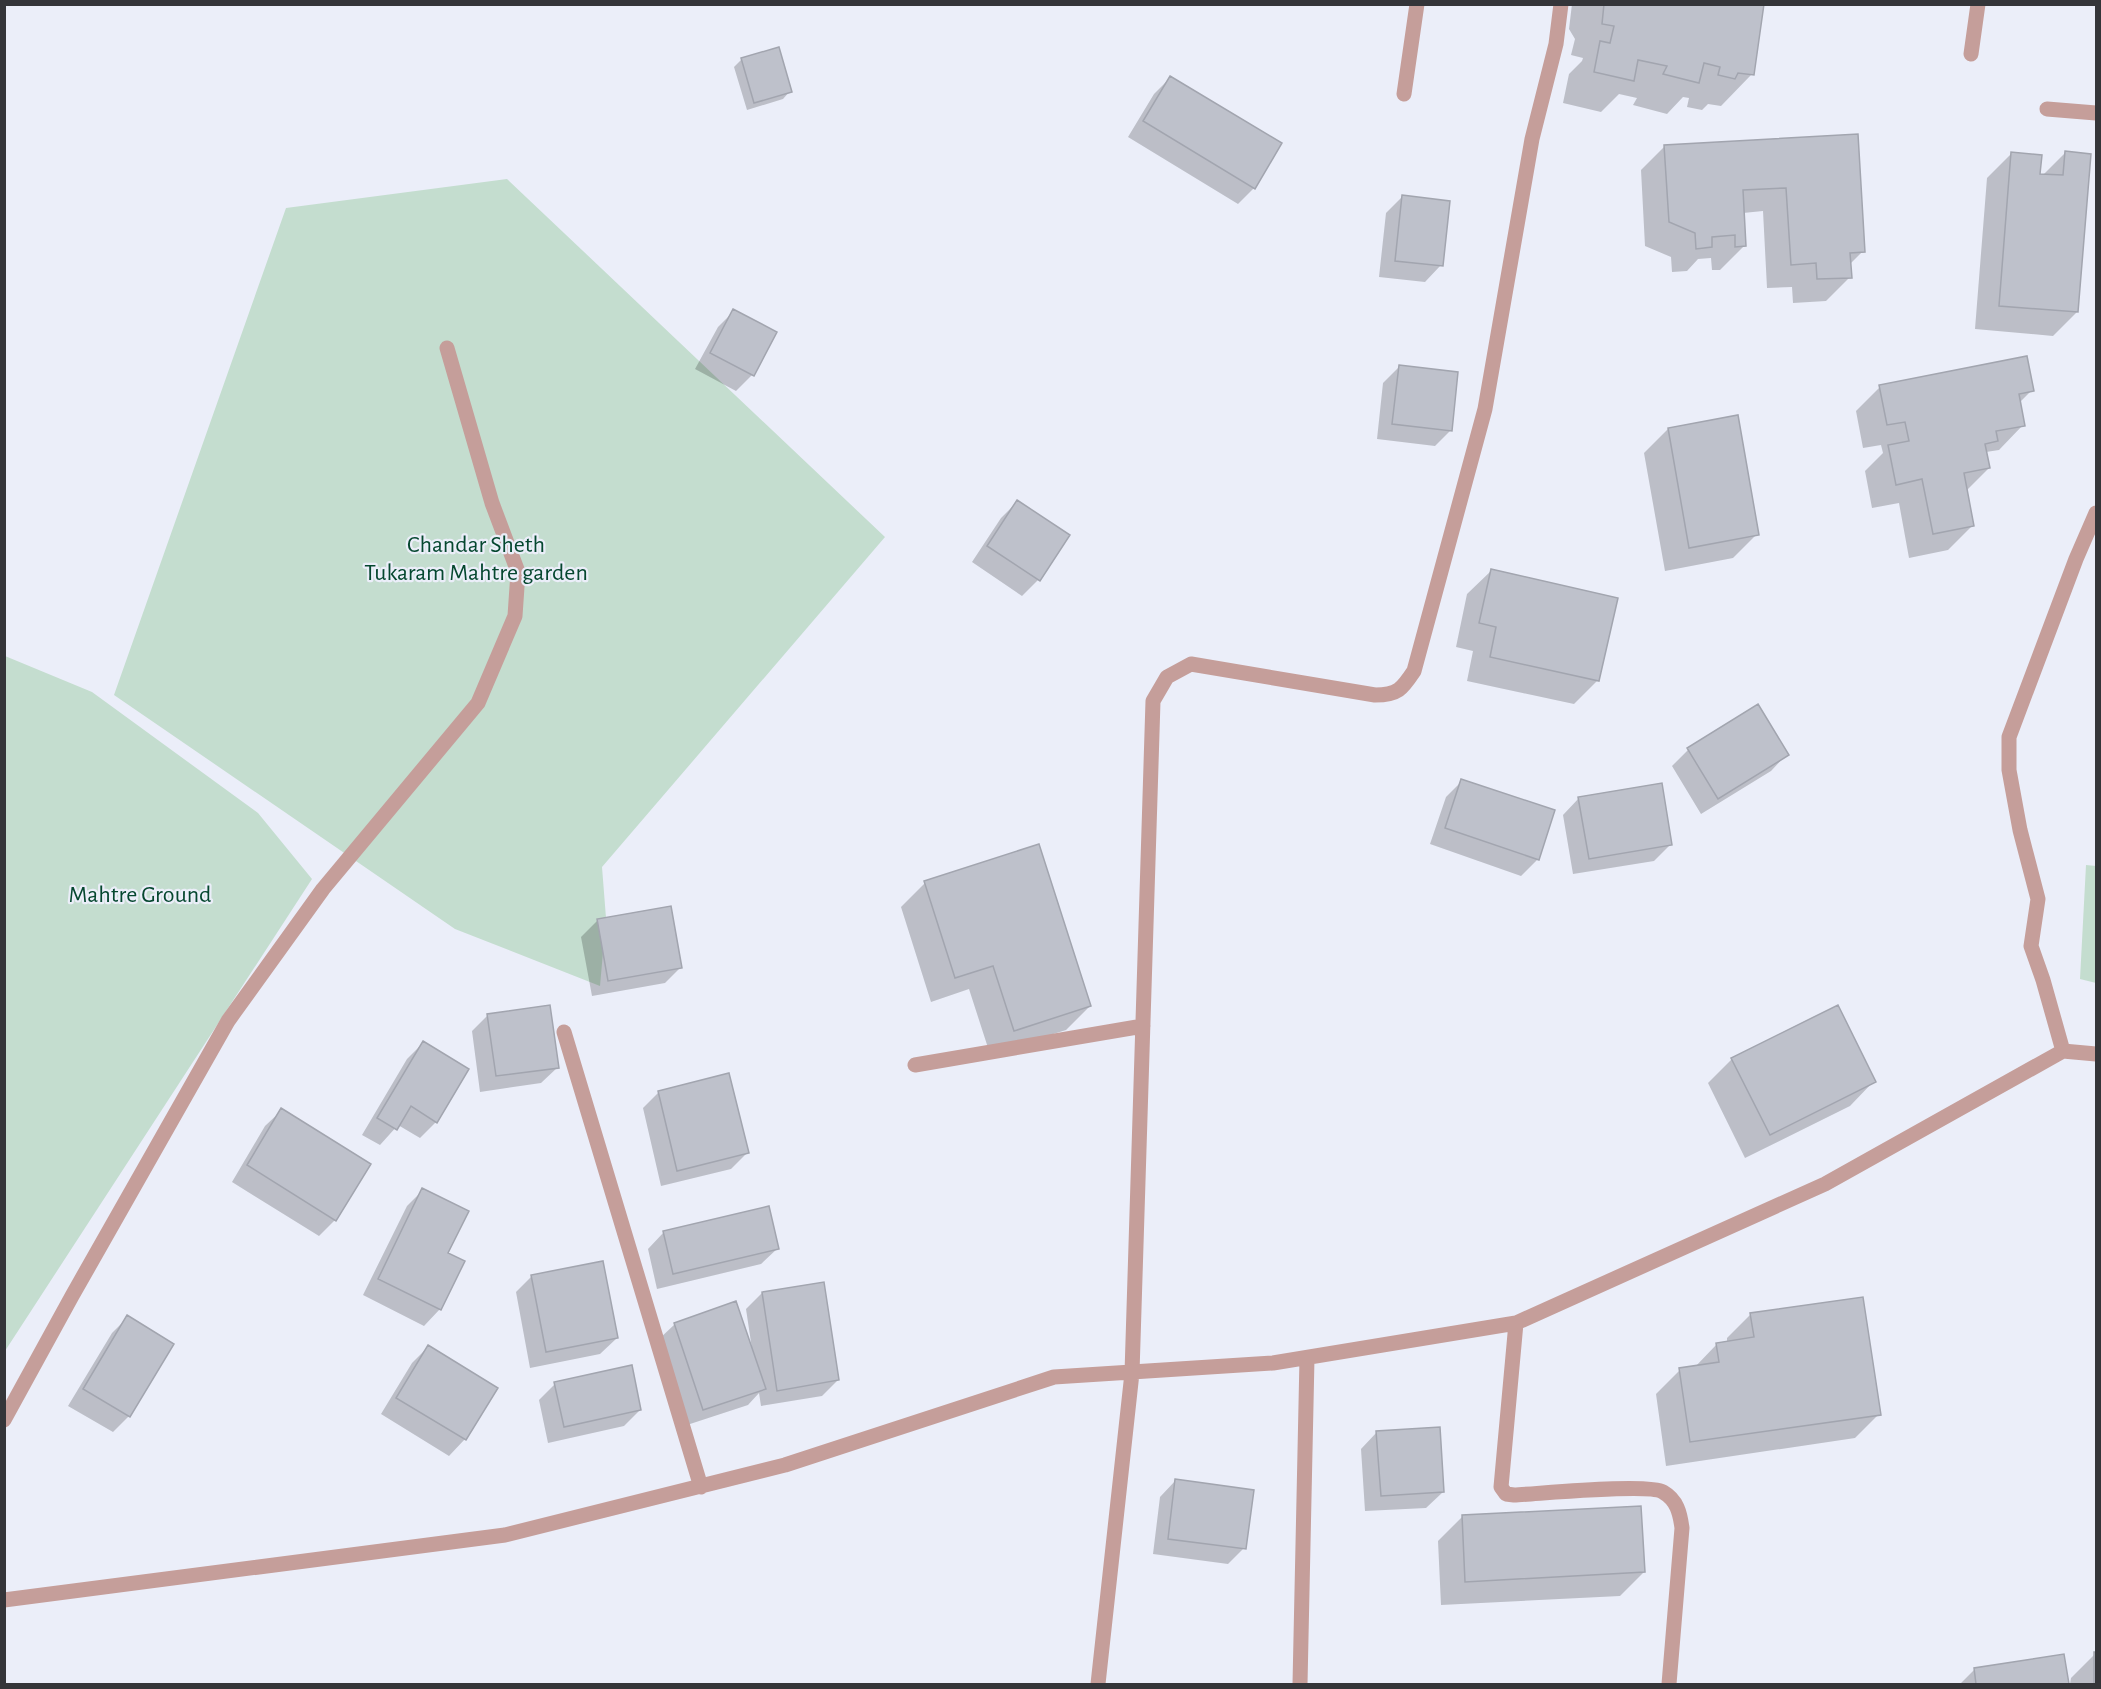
<svg xmlns="http://www.w3.org/2000/svg" width="2101" height="1689" font-family="'Alegreya Sans',sans-serif">
  <style>
    .green { fill: #c4ddcf }
    .shadow { fill: #0003 }
    .building { fill: #bec1cb; stroke: #a2a5af; stroke-width: 1.5 }
    .lines { fill: none; stroke-linecap: round; stroke-linejoin: round }
    .minor { stroke: #c59e9a; stroke-width: 15 }
    .labels { text-anchor: middle; dominant-baseline: central; stroke-width: 4.5; stroke-linejoin: round; paint-order: stroke }
    .park-label { font-size: 24px; fill: #05472f; stroke: #ebeef9 }
  </style>
  <rect width="100%" height="100%" fill="#ebeef9"/>
  <path class="green" d="M507,179l378,358 -283,330 4,51 -6,68 -145,-57 -341,-234 172,-487z
    M5,656l87,36 166,121 54,66 -307,472z
    M2086,865l10,1v117l-16,-4z"/>
  <path class="shadow" d="M1572,4h190l-10,70 -31,32 -13,-2 -6,6 -15,-3 2,-9 -6,-1 -16,17 -34,-9 4,-7 -18,-4 -18,18 -38,-9 6,-29 13,-13 1,-3 -12,-3 4,-16 -6,-10z
    M742,59l48,32 -7,8 -36,11 -13,-43z
    M1170,78l84,110 -16,16 -110,-67 26,-43z
    M1857,135l6,116 -14,14 1,12 -24,24 -33,2 -1,-16 -25,1 -4,-77 -20,2 1,33 -24,24h-8l-1,-12 -13,1 -11,12 -15,1 -1,-15 -26,-11 -4,-76 24,-24z
    M2065,153l12,159 -24,24 -78,-7 12,-151 24,-24 28,21h4z
    M1402,197l39,68 -16,17 -46,-5 7,-64z
    M734,311l18,64 -16,16 -41,-22 23,-42z
    M1399,367l52,63 -16,16 -58,-7 6,-56z
    M1880,387l152,3 -13,13 4,22 -24,25 -13,2 3,16 -23,23 6,35 -24,24 -39,8 -10,-55 -27,5 -7,-37 18,-18 -2,-8 -18,3 -7,-37z
    M1668,429l89,105 -24,24 -68,13 -21,-118z
    M1017,502l21,78 -16,16 -50,-34 29,-44z
    M1492,570l106,110 -24,24 -107,-23 6,-30 -17,-4 11,-53z
    M1758,706l29,48 -16,17 -70,43 -29,-48 16,-16z
    M1462,781l91,30 -16,49 -16,16 -91,-32 16,-47z
    M1579,798l91,47 -16,16 -81,13 -10,-59z
    M925,883l165,123 -24,24 -76,24 -21,-65 -38,13 -30,-95z
    M597,921l84,46 -16,16 -73,13 -11,-59z
    M488,1015l70,52 -17,16 -61,9 -8,-61z
    M423,1043l13,79 -16,16 -22,-13 -18,20 -18,-10 45,-76z
    M1732,1059l142,22 -24,25 -105,52 -37,-75z
    M659,1092l88,61 -16,16 -70,17 -18,-78z
    M282,1110l53,110 -16,16 -87,-54 33,-56z
    M423,1190l23,63 -6,56 -16,17 -61,-31 44,-89z
    M664,1232l114,16 -17,16 -104,25 -9,-40z
    M532,1276l85,62 -17,16 -70,14 -14,-76z
    M762,1293l76,87 -16,16 -61,10 -2,-13 -11,12 -61,20 -29,-85 17,-16 77,25 -6,-40z
    M1751,1314l128,100 -24,24 -189,28 -10,-72 24,-24 14,-2 23,-24 10,-1v-5z
    M128,1317l1,99 -16,16 -45,-26 44,-73z
    M428,1347l68,41 -31,51 -16,17 -68,-42 31,-51z
    M555,1384l85,26 -16,16 -76,17 -9,-43z
    M1377,1432l66,60 -17,16 -61,3 -4,-62z
    M1176,1480l68,68 -16,16 -75,-10 7,-57z
    M1463,1516l181,56 -24,24 -179,9 -3,-64z
    M2095,1654h1v30h-26l1,-6z
    M2063,1656l4,28h-107l14,-14z"/>
  <path class="building" d="M1604,4h160l-10,71 -16,-2 -3,6 -17,-4 2,-8 -16,-4 -5,20 -36,-9 4,-8 -29,-6 -4,21 -40,-9 6,-31 10,2 4,-17 -12,-2z
    M779,47l13,45 -38,11 -13,-45z
    M1170,76l112,67 -27,46 -112,-68z
    M1858,134l7,118 -15,1 2,25 -35,1 -1,-16 -25,2 -5,-77 -43,2 3,56 -11,1v-12l-23,2v10l-16,2 -1,-16 -26,-11 -5,-77z
    M2065,151l26,3 -13,158 -79,-6 12,-154 31,3 -2,19 23,1z
    M1402,195l48,6 -7,65 -48,-5z
    M733,309l44,23 -23,44 -44,-23z
    M2027,356l7,35 -15,3 6,32 -29,5 2,10 -13,3 5,24 -26,5 10,53 -41,8 -11,-55 -26,6 -8,-40 21,-4 -4,-19 -18,3 -8,-40z
    M1399,365l59,7 -6,59 -60,-7z
    M1738,415l21,120 -70,13 -21,-120z
    M1017,500l53,35 -30,46 -53,-35z
    M1491,569l127,29 -19,83 -109,-24 6,-30 -17,-4z
    M1758,704l31,51 -71,44 -31,-51z
    M1461,779l94,31 -16,50 -94,-32z
    M1662,783l10,62 -83,14 -11,-62z
    M1039,844l52,162 -77,25 -21,-65 -38,12 -31,-97z
    M671,906l11,62 -74,13 -11,-62z
    M550,1005l9,63 -63,8 -9,-62z
    M1838,1005l38,77 -106,53 -39,-77z
    M423,1041l46,28 -32,54 -26,-17 -14,24 -20,-12z
    M729,1073l20,80 -72,18 -19,-80z
    M281,1108l90,56 -35,57 -89,-56z
    M422,1188l47,23 -21,42 17,8 -24,49 -63,-31z
    M769,1206l10,43 -106,25 -10,-43z
    M603,1261l15,77 -72,14 -15,-77z
    M824,1282l15,98 -62,11 -15,-99z
    M1863,1297l18,118 -191,27 -11,-74 40,-6 -3,-19 38,-6 -4,-24z
    M736,1301l30,88 -63,21 -29,-87z
    M127,1315l47,29 -44,73 -47,-28z
    M428,1345l70,43 -32,52 -70,-42z
    M632,1365l9,45 -77,17 -10,-45z
    M1440,1427l4,65 -63,4 -5,-65z
    M1175,1479l79,11 -8,59 -78,-10z
    M1641,1506l4,66 -180,10 -3,-67z
    M2094,1652h2v32h-2z
    M2064,1654l5,30h-93l-2,-16z"/>
  <g class="lines">
    <path class="minor" d="M1971,54l7,-50
      M1404,94l13,-90
      M2047,109l49,4
      M564,1032l137,455
      M2063,1051l-20,-71 -12,-34 7,-47 -18,-69 -11,-60v-33l67,-178 20,-46
      M915,1065l228,-39
      M1516,1323l-15,164 5,7 8,1c24,-1 134,-12 149,-3 14,8 17,21 19,36l-13,156
      M4,1420l68,-124 156,-275 95,-132 155,-186 37,-87 3,-44 -26,-69 -45,-155
      M4,1600l501,-65 280,-70 269,-88 219,-14 243,-40 309,-139 238,-133 33,3
      M1098,1684l34,-311 21,-672 14,-24 24,-13 184,31c23,0 27,-6 39,-24l71,-262 47,-270 24,-95 5,-40
      M1300,1684l7,-326"/>
  </g>
  <g class="labels">
    <g class="park-label">
      <text x="476" y="545">Chandar Sheth<tspan x="476" dy="28">Tukaram Mahtre garden</tspan></text>
      <text x="140" y="895">Mahtre Ground</text>
    </g>
  </g>
  <rect width="2101" height="1689" fill="none" stroke="#343539" stroke-width="12"/>
</svg>
